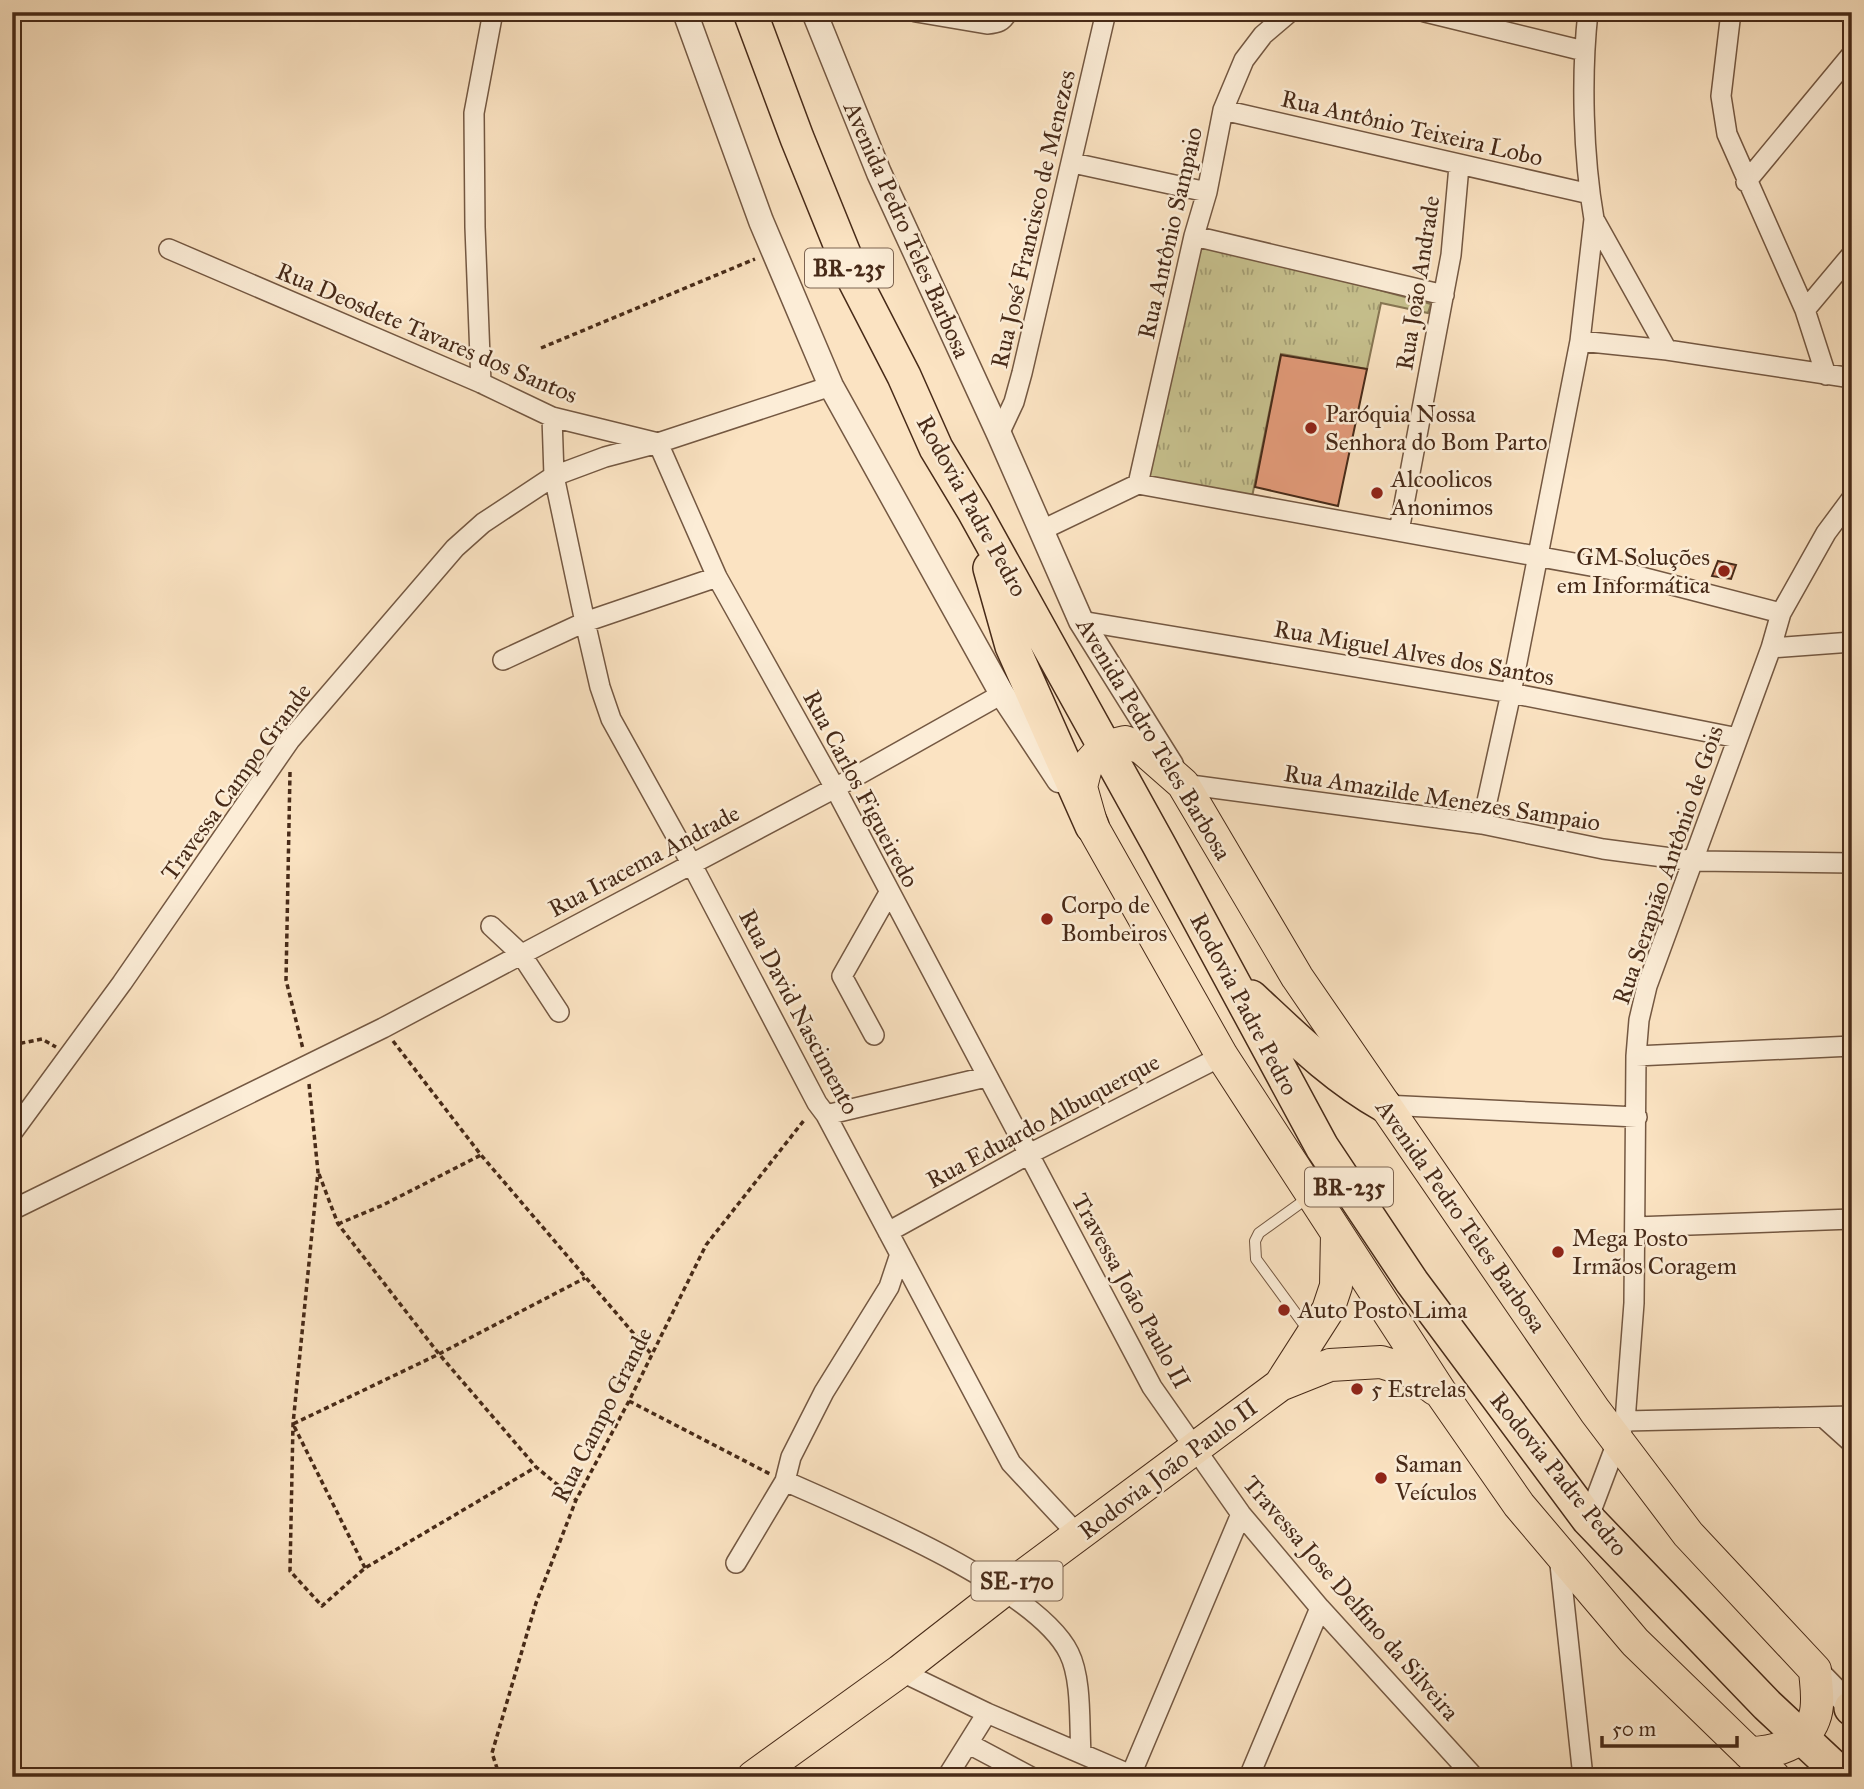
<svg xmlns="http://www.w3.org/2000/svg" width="1864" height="1789" font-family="'IM FELL Great Primer',serif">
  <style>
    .park { fill: url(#park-tufts); stroke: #877653; stroke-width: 2 }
    .building { fill: #e29a79; stroke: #472a18; stroke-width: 2 }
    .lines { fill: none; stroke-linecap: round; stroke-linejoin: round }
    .service-casing { stroke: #745842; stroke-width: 12 }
    .minor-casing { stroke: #745842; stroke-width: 22 }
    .tertiary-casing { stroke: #745842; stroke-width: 27 }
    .primary-casing { stroke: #472a18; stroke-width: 34 }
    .trunk-casing { stroke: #472a18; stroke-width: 36 }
    .path { stroke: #472a18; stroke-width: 3.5; stroke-dasharray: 5 3.5; stroke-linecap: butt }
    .service { stroke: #fcedd7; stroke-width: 10 }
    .minor { stroke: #fcedd7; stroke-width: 19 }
    .tertiary { stroke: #fcedd7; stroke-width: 24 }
    .primary { stroke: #fbe3c2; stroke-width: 32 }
    .trunk { stroke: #fbe3c2; stroke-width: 33 }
    .poi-dot { fill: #8f2418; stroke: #fcedd7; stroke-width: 2.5 }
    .labels { text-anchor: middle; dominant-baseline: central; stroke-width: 5; stroke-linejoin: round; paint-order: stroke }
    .shield { fill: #fcedd7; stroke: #7d6451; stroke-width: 2 }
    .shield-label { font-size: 23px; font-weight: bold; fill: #472a18 }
    .street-label { font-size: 24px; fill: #472a18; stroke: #fcedd7 }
    .poi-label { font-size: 24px; fill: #472a18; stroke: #fcedd7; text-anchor: start }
  </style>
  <defs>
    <pattern id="park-tufts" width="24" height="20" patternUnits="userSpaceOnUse" patternTransform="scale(1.75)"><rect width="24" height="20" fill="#c7c18e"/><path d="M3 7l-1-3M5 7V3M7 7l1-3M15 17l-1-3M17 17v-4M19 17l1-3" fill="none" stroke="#a39d73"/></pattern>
  </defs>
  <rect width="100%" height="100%" fill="#fbe3c2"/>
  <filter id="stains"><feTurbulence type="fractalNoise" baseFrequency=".00286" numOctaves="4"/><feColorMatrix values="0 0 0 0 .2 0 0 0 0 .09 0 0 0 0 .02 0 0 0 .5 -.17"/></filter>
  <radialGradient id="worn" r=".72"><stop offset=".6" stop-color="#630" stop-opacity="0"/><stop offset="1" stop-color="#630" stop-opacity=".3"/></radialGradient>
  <path class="park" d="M1194,240l237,64 -3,9 -47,-10 -14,66 -86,-15 -29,143 -105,-17z"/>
  <path class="building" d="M1281,355l86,14 -29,137 -83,-19z
    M1718,561l18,4 -5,14 -19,-3z"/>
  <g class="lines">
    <g class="service-casing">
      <path id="service" d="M1308,1330l-52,-71 -1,-18 4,-8 50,-36"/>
    </g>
    <g class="minor-casing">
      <path id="minor" d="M916,12l71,12c11,-1 15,-2 21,-12
        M1425,12l159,39
        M1588,12c-7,63 -5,144 6,207l73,131 185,28
        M1731,12l-10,84 6,38 78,176 21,65
        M1223,110l367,84
        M1073,163l134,29
        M1746,182l106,-128
        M1194,236l250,59
        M169,249l312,134 71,34 106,26 173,-57
        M1805,310l47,-56
        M1580,341l87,9
        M481,383l-6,-156 -1,-114 19,-101
        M999,434l15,-32 8,-29 84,-361
        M1138,484l56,-248 13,-44 16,-82 21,-50 19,-25 27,-23
        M1040,531l98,-47 480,87 163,42
        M1399,531l52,-276 8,-89
        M1081,621l430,72 227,45
        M1771,648l81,-6
        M503,660l82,-38 132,-45
        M1183,784l299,40 121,25 91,12 158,2
        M1482,824l29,-131 69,-352 14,-122
        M491,926l30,28 38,58
        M874,1035l-32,-59 47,-83
        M1636,1056l216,-10
        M1384,1105l253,12
        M826,1115l160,-38
        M12,1133l110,-150 168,-243 165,-192 28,-25 71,-47 -2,-59
        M12,1210l371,-182 452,-240 167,-94
        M1635,1227l217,-8
        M888,1232l141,-78 193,-98
        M1823,1417l29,26
        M1625,1421l227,-5
        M785,1481c69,31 252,106 284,172 13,26 10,70 12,100
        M1588,1519l37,-98 9,-118 2,-247 3,-36 8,-34 124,-338 10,-35 45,-80 26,-35
        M1079,1536l-68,-73 -185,-348 -9,-12 -126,-240 -80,-144 -11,-32 -15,-65 -31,-146 51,-19 53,-14 59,134 118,211 317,599 89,127 79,94 154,169
        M1559,1555l24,222
        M736,1563l49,-82 6,-24 33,-65 65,-105 11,-33
        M900,1671l87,42 144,62
        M969,1744l62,33
        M947,1777l40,-64
        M1130,1777l111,-263
        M1249,1777l71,-169"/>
    </g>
    <g class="tertiary-casing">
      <path id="tertiary" d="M685,12l76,209 70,165 171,308 57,86
        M814,12l65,161 120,261 82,187 90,144
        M1815,1670l37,38"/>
    </g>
    <g class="primary-casing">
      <path id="primary" d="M1280,1385l50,-20 51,-3 32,10 22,17
        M1749,1753c24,0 56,-9 65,-34 6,-15 2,-34 1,-49l-127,-136 -93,-123 -298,-434 -114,-193 -41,-36 -17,-6 -21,5 -18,20 -5,20 11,39 130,230 219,337 78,112 116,137 139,135
        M753,1777l147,-106 104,-81 276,-205 48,-75 8,-24 1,-53"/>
    </g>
    <g class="trunk-casing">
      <path id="trunk" d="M750,12l47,126 58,143 49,95 32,72 38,63 185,334 163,302 90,135 176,237 179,186 77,72
        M990,568l22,78 80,180
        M1251,997c42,39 83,80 133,108
        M1851,1708l1,1"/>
    </g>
    <path class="path" d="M541,348l214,-89
      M290,772l-4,208 17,69
      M393,1041l88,114 171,200
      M12,1045l30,-6 14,8
      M309,1084l9,88 -25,252 -3,147 32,35 43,-38 171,-101
      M319,1174l19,50 101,130 97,113 40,33
      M338,1224l45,-19 98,-50
      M629,1401l141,73
      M365,1568l-72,-144 146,-70 146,-76
      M500,1777l-8,-24 44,-150 40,-103 53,-99 77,-156 99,-126"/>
    <use href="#service" class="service"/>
    <use href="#minor" class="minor"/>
    <use href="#tertiary" class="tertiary"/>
    <use href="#primary" class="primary"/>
    <use href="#trunk" class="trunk"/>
  </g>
  <g class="poi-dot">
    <circle cx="1311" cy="428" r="7"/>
    <circle cx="1377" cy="493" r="7"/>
    <circle cx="1724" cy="571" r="7"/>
    <circle cx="1047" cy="919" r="7"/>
    <circle cx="1558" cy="1252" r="7"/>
    <circle cx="1284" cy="1310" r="7"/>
    <circle cx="1357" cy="1389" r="7"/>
    <circle cx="1381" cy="1478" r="7"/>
  </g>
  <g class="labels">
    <g class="shield">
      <rect x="805" y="248.5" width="88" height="39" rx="5"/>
      <rect x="1305" y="1167.5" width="88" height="39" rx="5"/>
      <rect x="971.5" y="1561.5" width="91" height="39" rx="5"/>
    </g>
    <g class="shield-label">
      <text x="849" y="268">BR-235</text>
      <text x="1349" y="1187">BR-235</text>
      <text x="1017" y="1581">SE-170</text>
    </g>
    <g class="street-label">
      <text transform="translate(1412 128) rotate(13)">Rua Antônio Teixeira Lobo</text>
      <text transform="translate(1033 219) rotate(-77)">Rua José Francisco de Menezes</text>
      <text transform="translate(907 230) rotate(66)">Avenida Pedro Teles Barbosa</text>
      <text transform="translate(1170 233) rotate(-77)">Rua Antônio Sampaio</text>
      <text transform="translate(1418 283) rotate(-81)">Rua João Andrade</text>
      <text transform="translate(427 333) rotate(23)">Rua Deosdete Tavares dos Santos</text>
      <text transform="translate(972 506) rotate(61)">Rodovia Padre Pedro</text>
      <text transform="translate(1414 653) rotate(10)">Rua Miguel Alves dos Santos</text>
      <text transform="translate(1154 739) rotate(59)">Avenida Pedro Teles Barbosa</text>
      <text transform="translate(236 782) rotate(-54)">Travessa Campo Grande</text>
      <text transform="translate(861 789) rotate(62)">Rua Carlos Figueiredo</text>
      <text transform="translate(1442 798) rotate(9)">Rua Amazilde Menezes Sampaio</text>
      <text transform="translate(644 861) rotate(-28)">Rua Iracema Andrade</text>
      <text transform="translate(1668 865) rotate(-71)">Rua Serapião Antônio de Gois</text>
      <text transform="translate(1244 1004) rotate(62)">Rodovia Padre Pedro</text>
      <text transform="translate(799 1012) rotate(62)">Rua David Nascimento</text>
      <text transform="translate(1043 1121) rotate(-28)">Rua Eduardo Albuquerque</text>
      <text transform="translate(1461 1216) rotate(55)">Avenida Pedro Teles Barbosa</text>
      <text transform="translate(1131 1291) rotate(61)">Travessa João Paulo II</text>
      <text transform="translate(602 1415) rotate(-63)">Rua Campo Grande</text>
      <text transform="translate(1168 1469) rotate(-37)">Rodovia João Paulo II</text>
      <text transform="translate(1559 1474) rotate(51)">Rodovia Padre Pedro</text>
      <text transform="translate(1351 1598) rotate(49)">Travessa Jose Delfino da Silveira</text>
    </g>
    <g class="poi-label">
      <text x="1325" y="414">Paróquia Nossa<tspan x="1325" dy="28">Senhora do Bom Parto</tspan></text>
      <text x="1391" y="479">Alcoolicos<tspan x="1391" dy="28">Anonimos</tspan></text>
      <text x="1710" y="557" text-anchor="end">GM Soluções<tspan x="1710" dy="28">em Informática</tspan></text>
      <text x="1061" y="905">Corpo de<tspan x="1061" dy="28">Bombeiros</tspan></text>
      <text x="1572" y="1238">Mega Posto<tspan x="1572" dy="28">Irmãos Coragem</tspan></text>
      <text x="1298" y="1310">Auto Posto Lima</text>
      <text x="1371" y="1389">5 Estrelas</text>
      <text x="1395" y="1464">Saman<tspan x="1395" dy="28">Veículos</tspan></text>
    </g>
  </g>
  <rect width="1864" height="1789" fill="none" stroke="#fbe3c2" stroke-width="42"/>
  <rect x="14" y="14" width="1836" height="1761" fill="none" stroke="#472a18" stroke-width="3.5"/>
  <rect x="21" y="21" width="1822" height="1747" fill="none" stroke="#472a18" stroke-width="2"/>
  <path d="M1602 1736v10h135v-10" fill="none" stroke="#472a18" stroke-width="3.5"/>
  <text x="1612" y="1736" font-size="21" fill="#472a18" stroke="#fcedd7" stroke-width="5" paint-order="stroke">50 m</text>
  <rect width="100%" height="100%" filter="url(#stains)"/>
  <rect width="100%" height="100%" fill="url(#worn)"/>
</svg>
